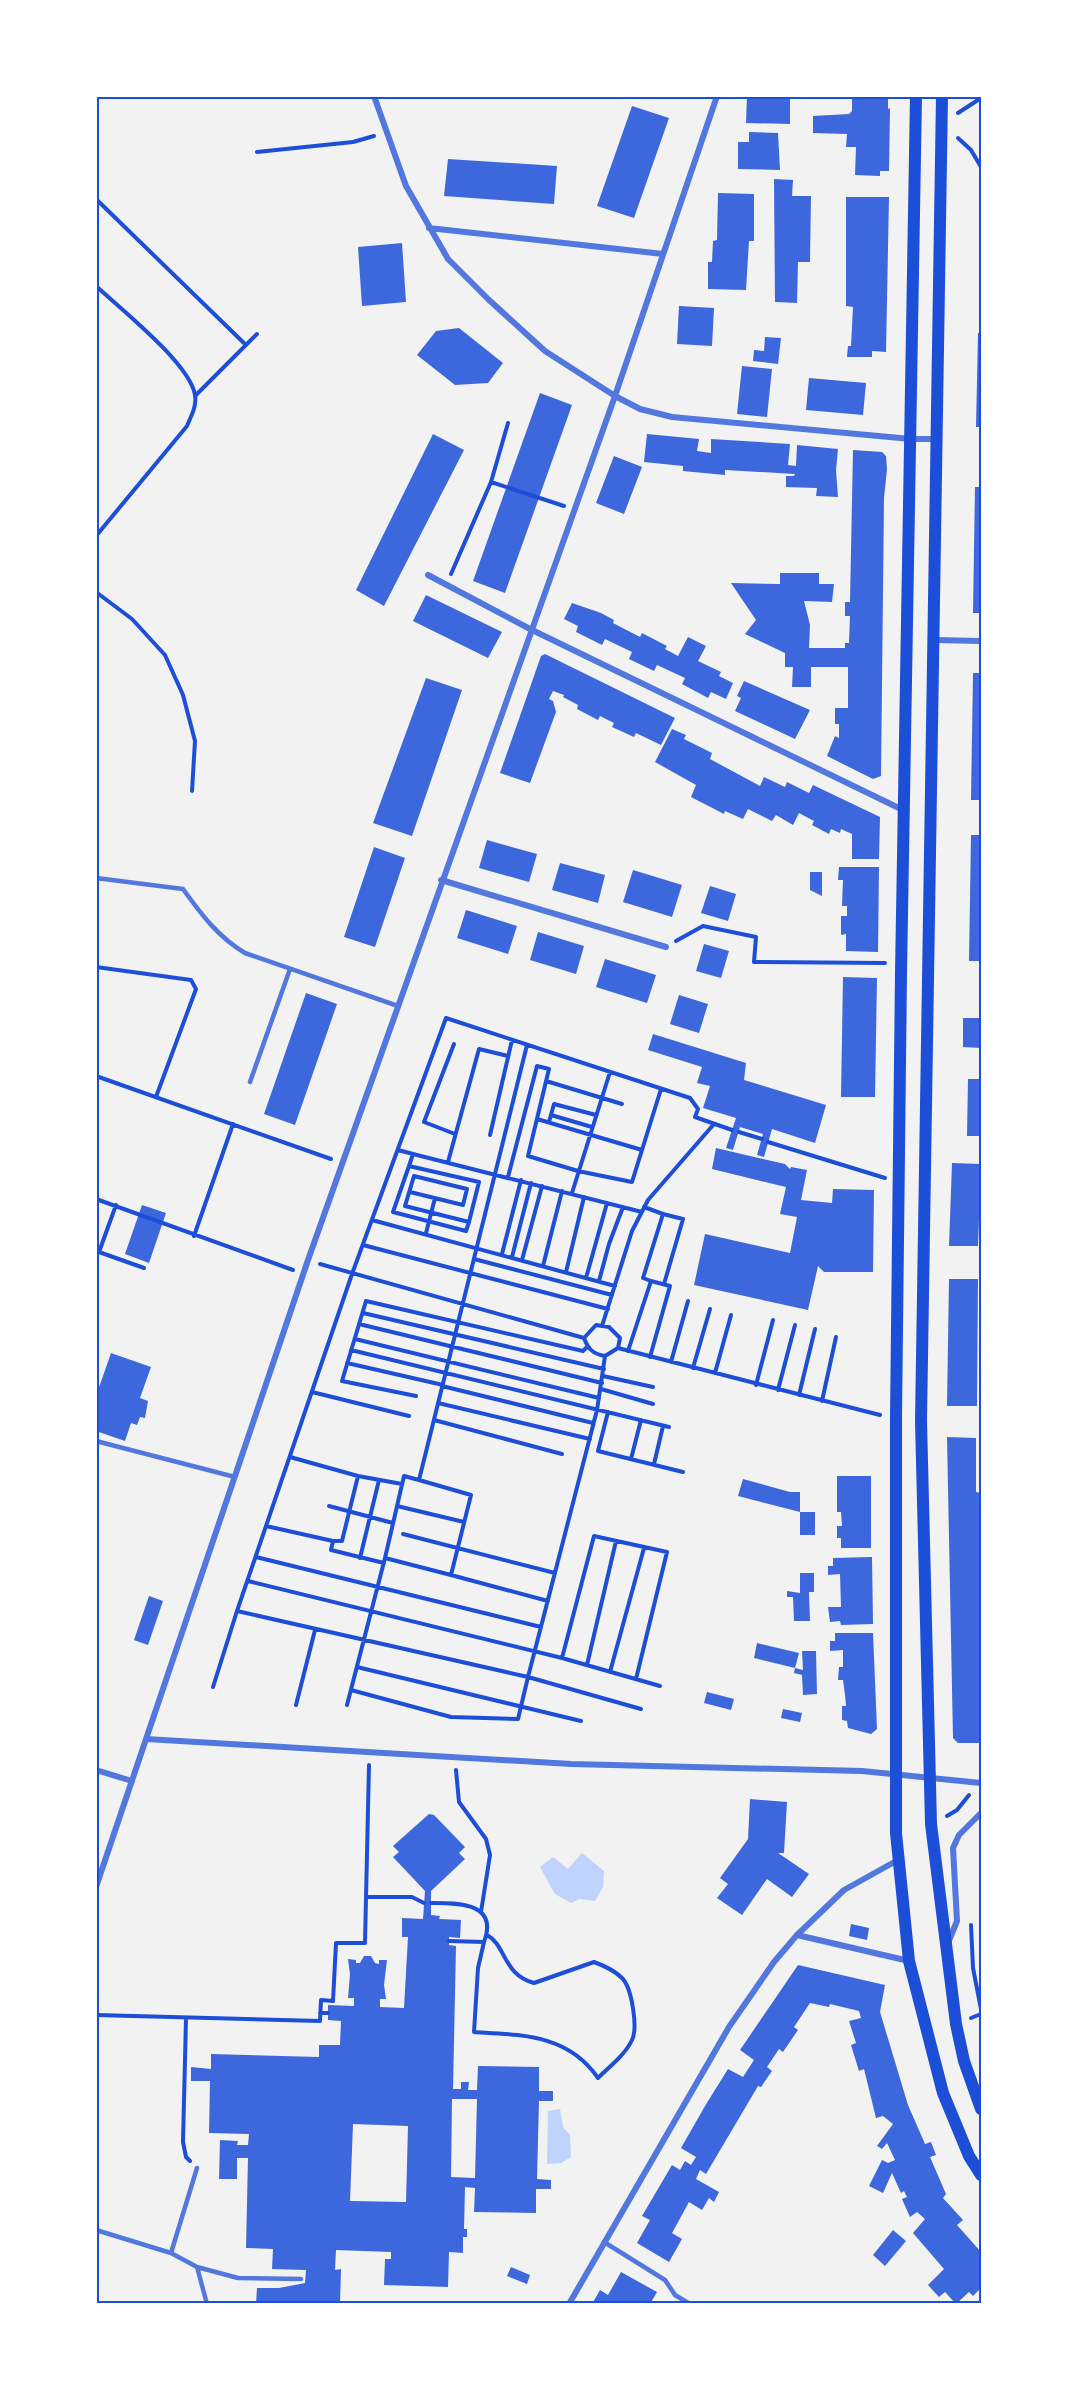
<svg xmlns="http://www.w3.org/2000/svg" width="1077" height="2400" font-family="Poppins,sans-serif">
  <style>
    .water { fill: #bfd3fe }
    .building { fill: #3d67dc; fill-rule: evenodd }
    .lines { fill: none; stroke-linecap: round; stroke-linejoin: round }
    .path { stroke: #1d4ed8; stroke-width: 4 }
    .service { stroke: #5277de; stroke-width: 4.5 }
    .minor { stroke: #5277de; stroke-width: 6 }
    .secondary { stroke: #1d4ed8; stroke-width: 12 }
    .neatline { fill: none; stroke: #1d4ed8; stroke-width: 2 }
  </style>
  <rect width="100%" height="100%" fill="#f2f2f2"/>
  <path class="water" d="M582,1853l22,18 -1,16 -8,14 -15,-2 -9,4 -16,-9 -15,-27 13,-10 15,12z
    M560,2109l3,18 7,8 1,22 -10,6 -14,1 1,-53z"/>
  <path class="building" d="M747,96l43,1v27l-44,-1z
    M852,99h36v10l2,-1 -1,63h-9v5l-25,-1 1,-28h-10l1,-13 -34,-1v-17l36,-2 3,-3z
    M632,106l37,12 -35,100 -37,-12z
    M749,132l29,1 2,37 -42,-1v-27h11z
    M448,159l109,7 -3,38 -110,-8z
    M774,179l19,1 -1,16h19l-1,66h-12l-1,41 -22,-1z
    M718,193l36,1v47h-5l-3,49 -38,-1v-27h4l1,-21 4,-1z
    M846,197h43l-3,155 -14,-1v6h-25l1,-11h3l2,-39 -7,-1z
    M402,243l4,59 -44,4 -4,-59z
    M679,306l35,2 -2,38 -35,-2z
    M459,328l44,35 -15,20 -33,2 -38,-30 19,-24z
    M978,333h3v94h-5z
    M765,337l16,1 -3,26 -25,-3 1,-11 10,1z
    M742,366l30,3 -5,48 -30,-3z
    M809,378l57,5 -3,32 -57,-5z
    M540,393l32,12 -67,188 -32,-12z
    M433,434l31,16 -80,156 -28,-16z
    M647,434l52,5 -2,12 14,2v-14l79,5 -2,21 8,1 1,-21 41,4 -2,21 2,27 -22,-1 1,-8 -31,-1v-11h8l1,-2 -70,-4v5l-42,-4v-5l-39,-4z
    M853,450l29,2 4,4 1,13 -3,29 -3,278 -8,3 -46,-23 8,-20 4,2v-14h-4v-16h13v-41h-37v20h-19l1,-20h-8v-14l-40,-19 11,-14 -25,-37 49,1v-11h39v11h15l-2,18 -28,-1 6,24 -1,23h36v-5h4l1,-27h-5v-14h5z
    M614,456l28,11 -18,47 -28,-11z
    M975,487h6v126h-8z
    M426,595l76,37 -14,26 -75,-37z
    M572,603l29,10 13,7 -1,3 27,14 2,-4 25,13 -2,3 13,7 10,-19 18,9 -8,15 23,11 -2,4 14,7 -7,16 -15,-7 -3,6 -26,-14 3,-6 -28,-13 -3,6 -25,-12 3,-7 -27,-13 -3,6 -26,-13 2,-6 -14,-7z
    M545,654l130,64 -14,27 -25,-12 -2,4 -22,-10 2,-4 -14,-7 -2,4 -21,-11 1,-4 -15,-8 1,-2 -11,-4 -4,8 4,2 3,11 -26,71 -30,-10 41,-117z
    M973,673h8v127h-10z
    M426,678l36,12 -50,146 -39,-13z
    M744,681l66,29 -15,29 -60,-28 6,-13 -4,-2z
    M672,729l14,6 -2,4 28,14 -2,6 50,27 4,-9 21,10 2,-5 22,11 4,-8 67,32 -1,42h-27v-25l-11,-5 -1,4 -9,-4 -2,5 -17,-9 2,-4 -15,-8 -6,12 -17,-10 -4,6 -24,-12 -5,10 -18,-8 -1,3 -33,-17 5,-12 -41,-23z
    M971,835h10v126h-12z
    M487,840l50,14 -8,28 -50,-14z
    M374,847l31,11 -30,89 -31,-10z
    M560,863l45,12 -7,28 -46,-13z
    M839,867h40l-1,85 -32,-1v-17l-5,1v-19h6v-10h-5l1,-26h-5z
    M633,870l49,15 -10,32 -49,-15z
    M810,872h12v24l-12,-6z
    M710,886l26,8 -8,27 -27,-8z
    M466,910l51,16 -9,28 -51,-16z
    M538,932l46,14 -8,28 -46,-14z
    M704,944l25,7 -8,27 -25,-7z
    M605,959l51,16 -9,28 -51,-16z
    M843,977l34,1 -2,119h-34z
    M306,993l31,11 -42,121 -31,-11z
    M679,995l29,9 -9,29 -29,-9z
    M963,1018h18v30l-18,-1z
    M653,1034l93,29 -2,17 82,25 -11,38 -43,-14 -8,28 -7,-2 6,-21 -23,-7 -7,23 -7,-2 10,-30 -33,-10 7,-22 -13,-3 5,-16 -54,-17z
    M968,1079h13v57h-14z
    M716,1148l69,16 5,5 1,-2 16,3 -6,30 31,3 1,-14 41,1 -1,82h-49l-6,-6 -10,44 -114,-25 11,-51 85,19 7,-36 -17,-3 6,-27 -74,-18z
    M952,1163l29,1 -3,82h-29z
    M142,1205l24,8 -17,50 -24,-9z
    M949,1279h29l-1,127h-30z
    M111,1353l40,14 -11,31 8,3 -3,17 -5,-1 -3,8 -6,-2 -6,18 -29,-10v-35z
    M947,1437l29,1v54l5,1v250h-23l-5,-5z
    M837,1476h34v72h-30v-10h-4v-12h5l-1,-14h-4z
    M743,1479l47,13h10v20h15v23h-15v-23l-62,-16z
    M872,1557l1,67 -32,1 -1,-4 -10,1 -2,-15h13l-1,-33 -12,1v-9h5v-8z
    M800,1573h14v19h-5l1,29h-16l-1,-24h-6v-6l13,2z
    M149,1596l14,5 -15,44 -14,-5z
    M835,1633h38l4,96 -6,5 -23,-6 -1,-7 -5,-1v-14h4l-1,-11 -2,-15h-5l1,-13h4v-17l-13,1v-10h5z
    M757,1643l42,10 -4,15 -41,-10z
    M802,1651h14l1,43 -14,1 -1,-20 -8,-2 1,-5 8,2z
    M707,1692l27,7 -3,11 -27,-7z
    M783,1709l19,4 -2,9 -19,-4z
    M750,1799l37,3 -3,51h-6l31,21 -17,23 -25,-18 -25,36 -25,-17 11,-14 -8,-6 28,-39z
    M429,1814l5,1 31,32 -6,6 6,6 -34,32v24l9,1 -1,3 22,1 -1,18 -11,-1v8l7,1 -3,143h8v-7h8l-1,8h9l1,-24 61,1v24h14v10h-14l-2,78 14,1v9h-15v24l-62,-1 1,-24 -10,-1 -1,42h3v8h-4v16l-14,-1 -1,35 -64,-2 1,-26h6v-7l-55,-2 -1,20 6,-1 -1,35h-84l1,-16h22l26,-5 1,-13 -34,-1 1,-20 -27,-1 2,-90h-11v21h-18l1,-39 18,1 -1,4h11l1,-11 -40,-1 1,-52h-19v-14l20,2v-15l108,3v-12h21l1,-24 -13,-1v-15l26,1v-8h-6l2,-24 -2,-15 8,1v3h4l4,-7h7l4,7 4,1v-4h8l-3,25 2,14h-6v8l24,1 4,-71h-6v-19l21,1 2,-28 -32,-34 6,-5 -6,-6zM452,2099h25l-2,79 -24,-1zM353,2124l55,2 -2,76 -56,-1z
    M851,1924l18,4 -2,12 -18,-4z
    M798,1965l87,20 -5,27 28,93 17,39 6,-2 5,13 -6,2 16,37 -3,4 20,22 -6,5 24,27v36l-8,8 -4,-4 -13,12 -11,-12 -6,5 -11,-12 16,-16 -31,-36 12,-14 -8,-7 -7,5 -8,-18 5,-2 -3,-6 -3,2 -9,-20 -9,20 -14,-7 13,-26 6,3 7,-3 -8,-17 -5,6 -5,-3 16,-22 -10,-8 -7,2 -12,-49 -5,2 -8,-26 5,-2 -7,-22 12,-3 -2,-7 -29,-7 -1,3 -19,-4 -16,24 4,3 -15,22 -4,-3 -12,18 5,4 -11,16 -3,-1 -52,88 -6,-4 -4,9 23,13 -5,10 -5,-4 -7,12 -13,-8 -17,31 10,6 -13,23 -32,-19 13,-23 -8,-4 30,-51 8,5 5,-9 6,4 5,-8 -15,-9 24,-42 23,-37 15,8 11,-17 -14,-10z
    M893,2230l13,11 -21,25 -12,-11z
    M511,2267l19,8 -3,9 -20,-8z
    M621,2272l36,20 -7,12h-58l8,-14 8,5z"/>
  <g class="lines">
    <path class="path" d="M958,113l23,-15
      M958,138l13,12 10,17
      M257,152l96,-10 21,-6
      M96,199l150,146
      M96,286c25,23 94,78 99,109 2,11 -4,21 -8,31l-91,110
      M195,396l62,-62
      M491,482l73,24
      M451,574l40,-92 17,-59
      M96,592l36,27 33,36 18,40 12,46 -3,50
      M676,941l27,-15 53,11 -2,25 131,1
      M96,967l95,13 5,9 -40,108
      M454,1044l-30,78 31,12
      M96,1076l235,83
      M546,1081l76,23
      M551,1115l41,12
      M537,1119l105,31
      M549,1122l5,-18 42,11
      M739,1132l23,7
      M490,1135l22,-95
      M768,1142l117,36
      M398,1150l15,4
      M448,1162l31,-113 29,7
      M409,1166l-16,46 73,19 3,-9
      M508,1177l29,-111 12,3 -21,87 50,15 54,11 29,-93
      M410,1192l53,13 4,-16 -53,-13 -9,30 64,16 10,-40 -70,-16 4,-12 229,58
      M572,1193l38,-121
      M96,1199l197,71
      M116,1205l-17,47 45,16
      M644,1207l19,7 -20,64 8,3
      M663,1214l20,5 -19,65
      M372,1220l243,66
      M426,1233l9,-35
      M194,1236l39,-112
      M363,1245l245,64
      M502,1254l19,-74
      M512,1257l19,-74
      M474,1259l138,36
      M522,1260l20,-74
      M320,1264l264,74c4,11 9,16 21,18l13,-8 262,67
      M543,1266l19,-75
      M566,1272l18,-75
      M586,1278l21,-75
      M599,1281l10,-37 14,-37
      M363,1313l241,56
      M359,1324l243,59
      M602,1326l30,-95 16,-31 66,-76
      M584,1338l12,-13 13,2 11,11 -2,10
      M355,1339l244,59
      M351,1350l318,77
      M628,1351l23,-70 19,5 -20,71
      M605,1356l-8,54 -69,267 -291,-66 115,-337 94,-256 244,80 8,11 -3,8 37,13
      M671,1362l17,-61
      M347,1363l96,22
      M693,1368l17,-59
      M715,1373l16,-58
      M603,1376l50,11
      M756,1385l17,-65
      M442,1386l151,37
      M601,1389l52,15
      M778,1390l17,-65
      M312,1392l97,24
      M799,1395l16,-66
      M416,1396l-74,-15 24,-80 217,50 4,-4
      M822,1401l14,-64
      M438,1403l152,36
      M608,1412l-10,39 85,21
      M434,1420l128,34
      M290,1457l68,19 44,8
      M631,1459l10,-39
      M654,1464l9,-38
      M329,1506l64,17
      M397,1506l67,16
      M266,1526l67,15 -2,9 53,13
      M403,1534l152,39
      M333,1541h9l16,-65
      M256,1557l285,70
      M360,1558l19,-78
      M385,1558l19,-82 15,4
      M451,1575l97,26
      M248,1581l314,77 32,-122 73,16 -31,127
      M562,1658l98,28
      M587,1665l29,-124
      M357,1667l224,54
      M610,1672l34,-124
      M213,1687l24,-76
      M351,1690l100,27 67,2 10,-42 113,32
      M296,1705l19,-75
      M347,1705l38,-147 66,17 20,-80 -52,-15 108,-435
      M456,1770l3,32 27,37 4,16 -9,57
      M947,1816l10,-6 12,-15
      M367,1897h45l12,6
      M431,1903c26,0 68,-1 53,39l-35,-1
      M971,1925l2,43 8,41
      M484,1942l-6,26 -4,64c48,3 94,2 124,46 11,-11 27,-23 34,-38 6,-12 0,-52 -10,-62 -8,-8 -17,-12 -28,-16l-60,21c-31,-8 -28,-38 -47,-48
      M320,2013h8
      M96,2015l224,6 1,-21 12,1 3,-58h29l4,-178
      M971,2018l10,-4
      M186,2019l-3,123 3,15 4,4"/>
    <path class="service" d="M96,878l87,11c18,25 35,48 62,64l153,53
      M250,1082l40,-113
      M96,1441l139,36
      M96,2230l75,23 26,14 41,11 63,1
      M604,2242l61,38 10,15 15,9
      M171,2253l26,-85
      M197,2267l10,37"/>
    <path class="minor" d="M374,96l32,90 42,73 40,40 57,52 70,45 25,13 32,8 239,22h25
      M429,228l234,26
      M428,575l102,54 373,181
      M934,640l47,1
      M441,880l225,67
      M146,1739l425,25 291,7 119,12
      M96,1770l36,11
      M96,1887l212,-627 307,-864 102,-300
      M797,1935l112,26
      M948,1943l9,-22 -4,-73 6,-13 22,-22
      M569,2304l160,-277 45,-65 23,-27 47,-45 54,-30"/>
    <path class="secondary" d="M916,96l-15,877 -5,445v415l13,128 34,132 26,63 12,19
      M942,96l-21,1325 10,403 25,200 8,37 17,48"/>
  </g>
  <rect width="1077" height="2400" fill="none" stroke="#ffffff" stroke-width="195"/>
  <rect x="98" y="98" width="882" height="2204" class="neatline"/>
</svg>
